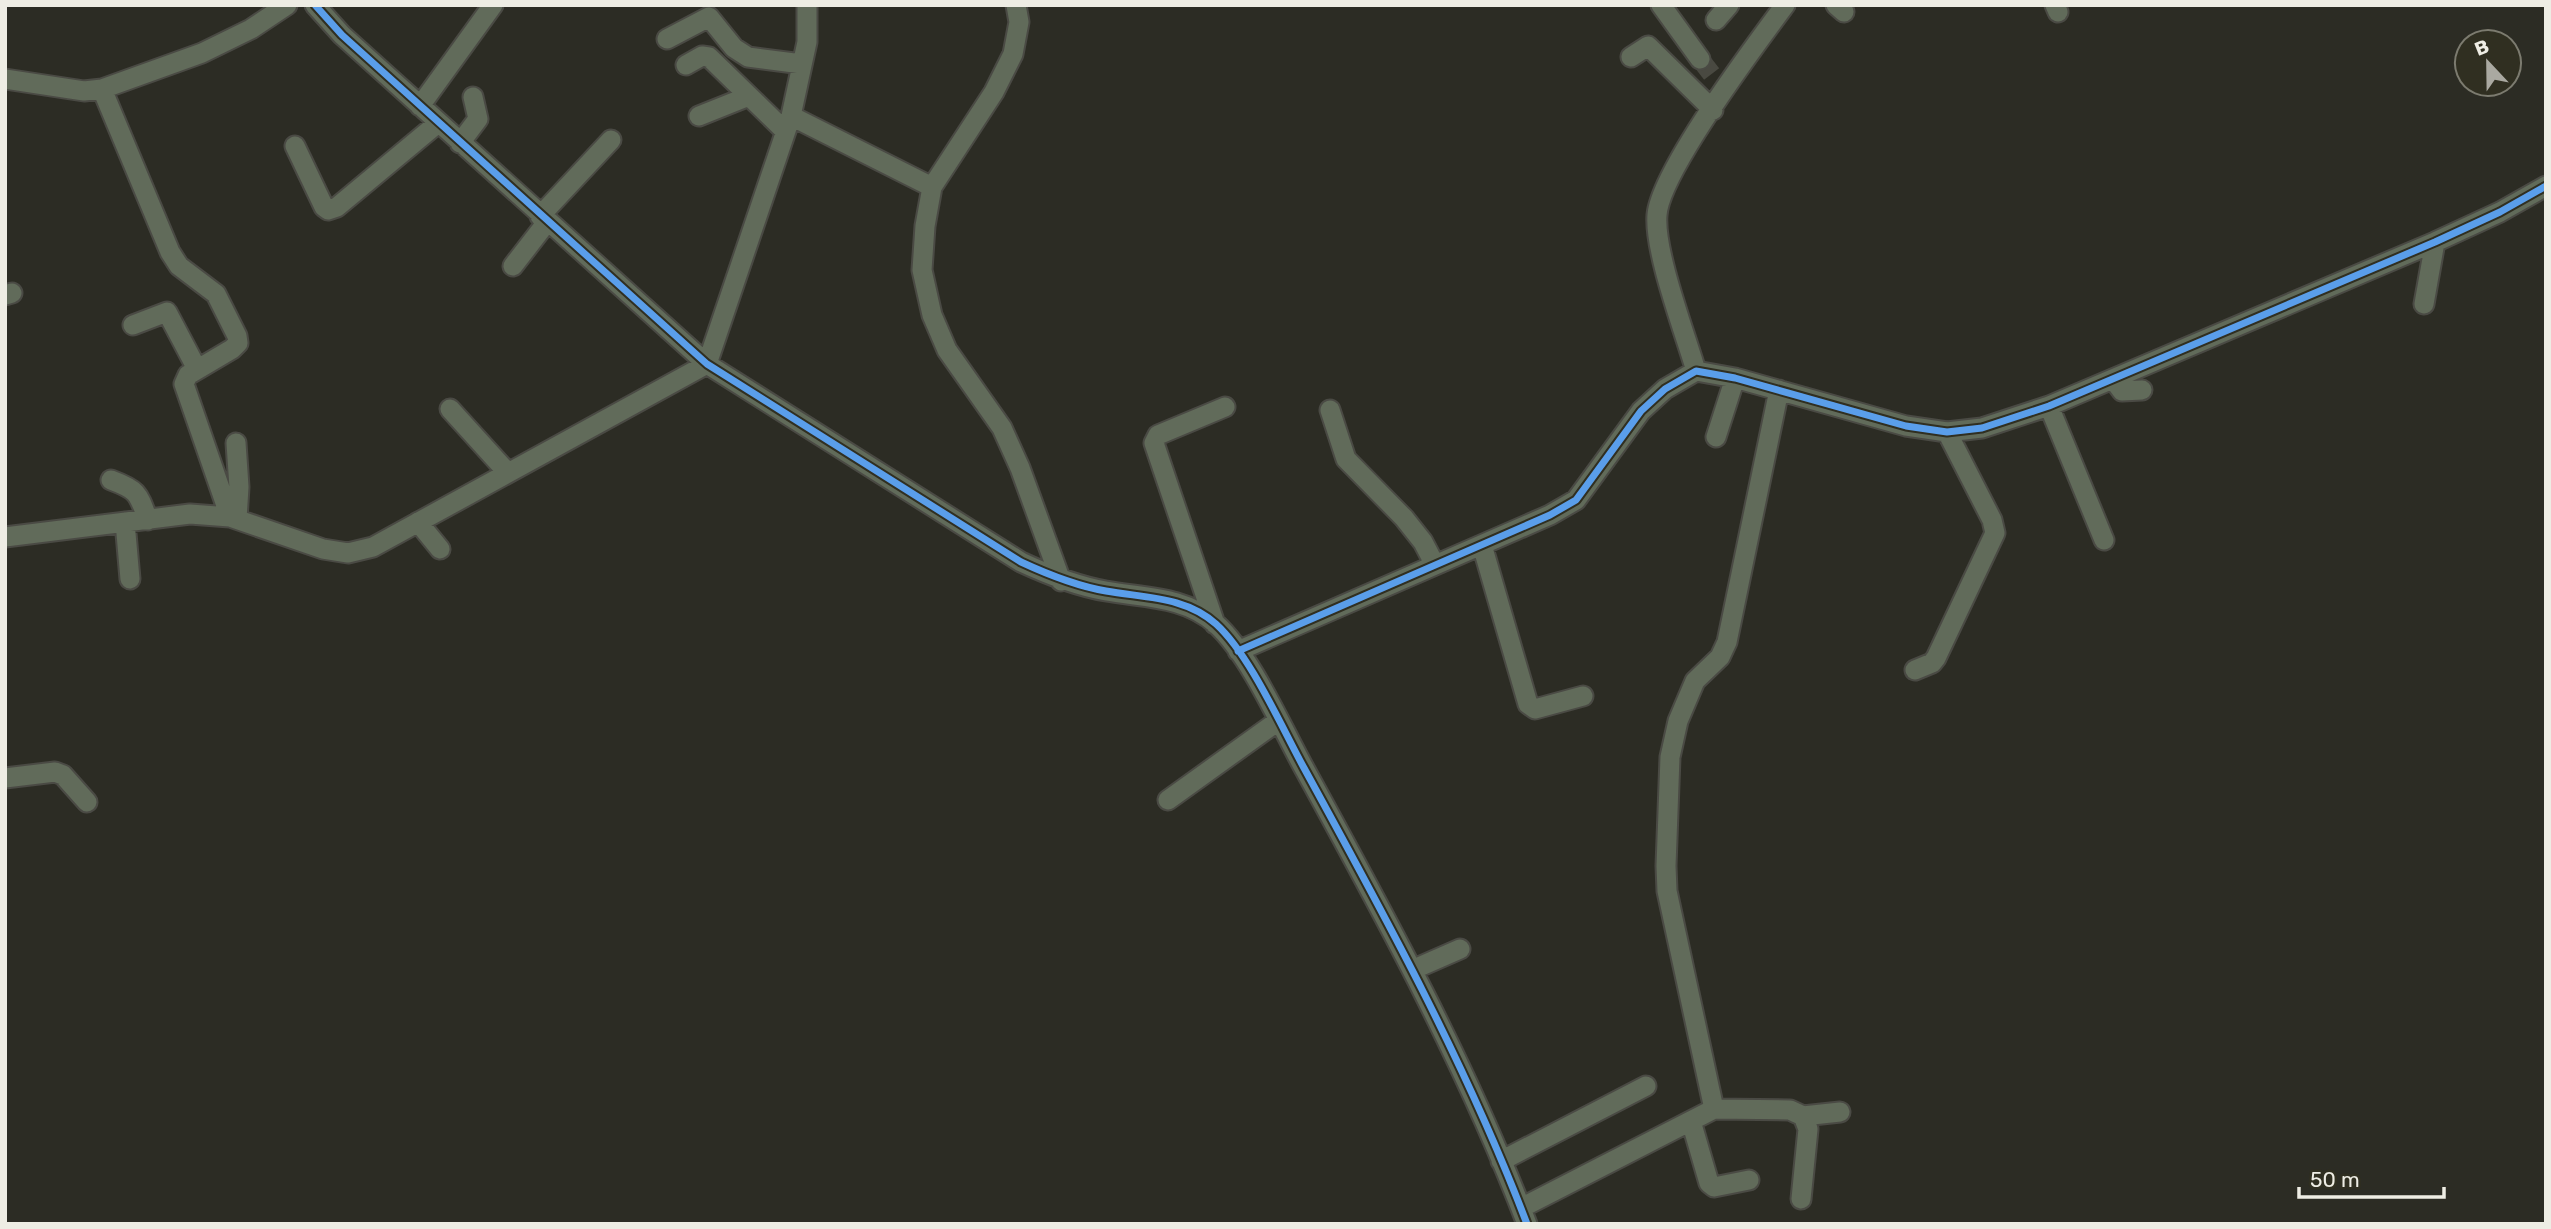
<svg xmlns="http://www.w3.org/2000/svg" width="2551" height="1229" font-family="Rubik,sans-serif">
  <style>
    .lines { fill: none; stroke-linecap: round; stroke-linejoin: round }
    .minor-tunnel { stroke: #494941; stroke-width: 19; stroke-dasharray: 19 10; stroke-linecap: butt }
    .minor-casing { stroke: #4a4a44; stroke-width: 23 }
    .minor { stroke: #616b5a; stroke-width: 19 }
    .cycleway-casing { stroke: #302f21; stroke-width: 11 }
    .cycleway { stroke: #5a9eea; stroke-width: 7 }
  </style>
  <rect width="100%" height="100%" fill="#2c2c24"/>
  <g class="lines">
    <path class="minor-tunnel" d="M1700,59l17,22"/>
    <g class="minor-casing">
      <path id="minor" d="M315,5l27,30 365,329 314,198c28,13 55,24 85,29 38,7 79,5 110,33 34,31 65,102 88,144 81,148 163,298 223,456
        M1016,5l3,17 -6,32 -19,38 -62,95 -7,39 -3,44 10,45 15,35 55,78 18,40 41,113
        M1661,5l39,54
        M1836,5l8,7
        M2055,5l3,7
        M1716,20l13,-15
        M667,39l42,-22 25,31 14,9 54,7
        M1631,57l17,-11 65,64
        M686,65l16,-9 7,1 76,74
        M5,79l79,12 18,-2 100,-36 49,-24 36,-24
        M102,89l68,163 9,14 37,28 21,42 1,7 -6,6 -44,26 -4,9 46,133
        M420,106l73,-101
        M699,116l50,-20
        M791,116l141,71
        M460,143l18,-24 -5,-22
        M295,146l29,61 4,3 9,-3 101,-84
        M540,216l71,-76
        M513,266l34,-44
        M5,295l7,-2
        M2424,304l11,-62
        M133,325l34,-13 30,57
        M1696,371c-11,-38 -42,-119 -39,-156 3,-43 99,-171 128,-210
        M2113,379l9,12 20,-1
        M2049,406l55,134
        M450,409l58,64
        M1330,410l16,49 58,59 19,24 12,23
        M1716,437l19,-59
        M236,443l3,44 -2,32
        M111,480c27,10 27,13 37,40
        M125,522l5,57
        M418,522l22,27
        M5,537l185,-23 40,3 93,32 25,4 25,-6 334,-183 84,-248 16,-74v-37
        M1482,545l46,159 7,5 48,-13
        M1215,624l-61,-181 4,-8 67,-28
        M1238,651l312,-136 26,-15 65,-89 24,-22 31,-18 39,7 171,48 41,6 35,-4 67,-22 386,-164 65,-30 46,-26
        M1915,670l17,-7 4,-5 59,-125 -3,-13 -45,-88
        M5,778l50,-6 8,3 24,27
        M1168,800l110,-79
        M1412,970l48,-21
        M1714,1109l-47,-218 -1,-25 4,-109 8,-36 17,-40 25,-24 7,-15 52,-252
        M1803,1116l37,-4
        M1691,1121l18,62 5,4 35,-7
        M1501,1161l145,-75
        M1521,1208l193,-99 76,1 13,6 5,13 -7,70"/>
    </g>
    <use href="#minor" class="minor"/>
    <g class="cycleway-casing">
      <path id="cycleway" d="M315,5l27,30 365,329 314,198c28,13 55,24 85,29 38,7 79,5 110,33 34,31 65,102 88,144 81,148 163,298 223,456
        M1238,651l312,-136 26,-15 65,-89 24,-22 31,-18 39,7 171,48 41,6 35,-4 67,-22 386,-164 65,-30 46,-26"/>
    </g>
    <use href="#cycleway" class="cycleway"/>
  </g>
  <rect width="2551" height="1229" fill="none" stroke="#eeede4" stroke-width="14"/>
  <g transform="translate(2488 63) rotate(338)"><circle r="33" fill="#302f21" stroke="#7c7b6f" stroke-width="2"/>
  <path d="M0-5L12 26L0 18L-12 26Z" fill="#aaa9a1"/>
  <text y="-10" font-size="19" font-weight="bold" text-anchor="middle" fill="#eeede4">B</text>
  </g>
  <path d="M2299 1187v10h145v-10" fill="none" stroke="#eeede4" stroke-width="3.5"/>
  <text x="2310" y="1187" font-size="21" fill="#eeede4" stroke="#302f21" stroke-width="5" paint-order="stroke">50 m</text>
</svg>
